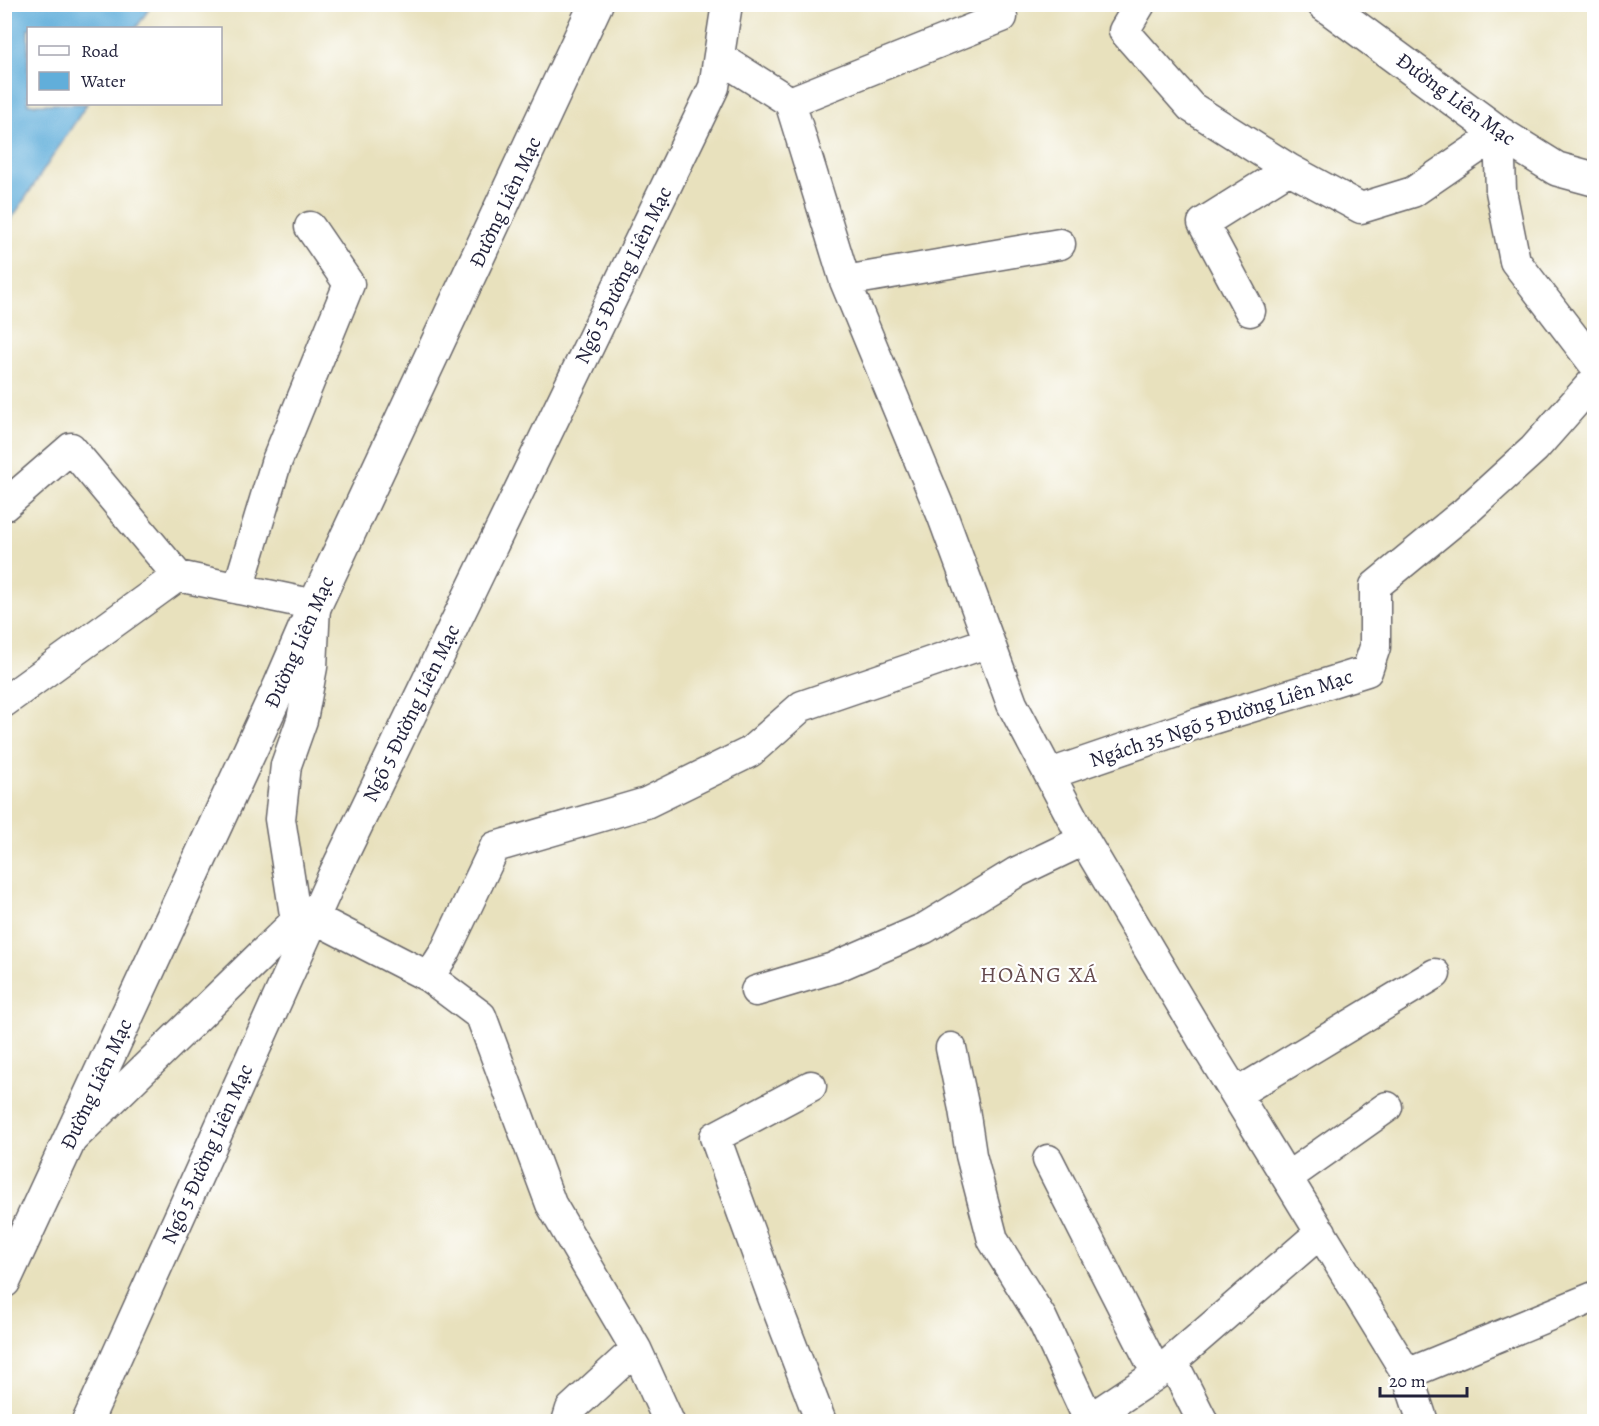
<svg xmlns="http://www.w3.org/2000/svg" width="1599" height="1426" font-family="Alegreya,serif">
  <style>
    .water { fill: #61aeda; stroke: #42688a; stroke-width: 1.5 }
    .lines { fill: none; stroke-linecap: round; stroke-linejoin: round }
    .minor-casing { stroke: #676568; stroke-width: 33 }
    .major-casing { stroke: #676568; stroke-width: 36 }
    .minor { stroke: #fff; stroke-width: 30 }
    .major { stroke: #fff; stroke-width: 33 }
    .labels { text-anchor: middle; dominant-baseline: central; stroke-width: 4.5; stroke-linejoin: round; paint-order: stroke }
    .street-label { font-size: 21px; fill: #22223b; stroke: #fff }
    .neighbourhood-label { font-size: 22px; letter-spacing: 1.5px; fill: #654a4d; stroke: #fff }
  </style>
  <rect width="100%" height="100%" fill="#fff"/>
  <filter id="ink" filterUnits="userSpaceOnUse"><feTurbulence type="fractalNoise" baseFrequency=".0167" numOctaves="2"/><feDisplacementMap in="SourceGraphic" scale="12" xChannelSelector="R" yChannelSelector="G"/><feConvolveMatrix kernelMatrix="1 2 1 2 8 2 1 2 1" color-interpolation-filters="sRGB"/></filter>
  <filter id="wash" filterUnits="userSpaceOnUse"><feTurbulence type="fractalNoise" baseFrequency=".008" numOctaves="4" result="noise"/><feDisplacementMap in="SourceGraphic" scale="24" xChannelSelector="R" yChannelSelector="G"/><feGaussianBlur stdDeviation="1.35" result="paint"/><feColorMatrix in="noise" values="0 0 0 0 0 0 0 0 0 0 0 0 0 0 0 0 0 1.4 0 .05"/><feComposite in="paint" operator="in"/></filter>
  <g filter="url(#wash)">
    <rect width="100%" height="100%" fill="#e8e1bd"/>
    <path class="water" d="M5,4l147,1 -16,23h-108v76h59l-82,125z"/>
  </g>
  <g filter="url(#ink)">
    <g class="lines">
      <g class="minor-casing">
        <path id="minor" d="M1140,4l-16,27 67,76 98,62 72,39 52,-16 86,-59
          M719,57l71,45 55,179 98,236 69,187 72,136 126,212 197,322 16,48
          M790,102l212,-85
          M1499,133l2,58 14,70 79,103
          M845,281l215,-37
          M1250,311l-47,-88 86,-54
          M4,506l67,-58 107,128
          M238,589l38,-126 73,-179 -39,-57
          M4,702l174,-126 137,29 -3,62 -10,53 -16,45 -6,54 16,102
          M1050,774l149,-51 168,-52 8,-24v-61l90,-74 69,-63 60,-68
          M429,977l16,-25 50,-105 151,-44 104,-51 52,-46 187,-64
          M756,991l77,-23 92,-40 90,-55 69,-33
          M951,1048l13,61 7,46 22,85 49,79 47,101
          M811,1086l-96,51 58,160 48,125
          M1236,1094l199,-120
          M72,1139l224,-218 18,-3 115,59 52,39 70,188 85,145 -65,60 -4,13
          M1048,1160l109,214
          M1288,1177l99,-70
          M636,1349l33,73
          M1172,1361l31,61
          M1407,1374l187,-77
          M87,1422l245,-544 382,-791 13,-83
          M1085,1422l72,-48 164,-142"/>
      </g>
      <g class="major-casing">
        <path id="major" d="M1324,4l175,129 58,36 37,10
          M4,1281l276,-595 35,-81 281,-601"/>
      </g>
      <use href="#minor" class="minor"/>
      <use href="#major" class="major"/>
    </g>
  </g>
  <g class="labels">
    <g class="street-label">
      <text transform="translate(1456 99) rotate(36)">Đường Liên Mạc</text>
      <text transform="translate(505 202) rotate(-65)">Đường Liên Mạc</text>
      <text transform="translate(623 275) rotate(-64)">Ngõ 5 Đường Liên Mạc</text>
      <text transform="translate(299 642) rotate(-66)">Đường Liên Mạc</text>
      <text transform="translate(411 713) rotate(-64)">Ngõ 5 Đường Liên Mạc</text>
      <text transform="translate(1221 718) rotate(-18)">Ngách 35 Ngõ 5 Đường Liên Mạc</text>
      <text transform="translate(96 1084) rotate(-65)">Đường Liên Mạc</text>
      <text transform="translate(207 1154) rotate(-66)">Ngõ 5 Đường Liên Mạc</text>
    </g>
    <g class="neighbourhood-label">
      <text x="1039" y="975">HOÀNG XÁ</text>
    </g>
  </g>
  <rect width="1599" height="1426" fill="none" stroke="#fff" stroke-width="24"/>
  <rect x="27" y="27" width="195" height="78" fill="#ffffff" stroke="#a7a7b1" stroke-width="1.5"/>
  <rect x="39" y="46" width="30" height="9" fill="#ffffff" stroke="#a7a7b1" stroke-width="1.5"/>
  <text x="81" y="57" font-size="18" fill="#22223b">Road</text>
  <rect x="39" y="72" width="30" height="18" fill="#61aeda" stroke="#a7a7b1" stroke-width="1.5"/>
  <text x="81" y="87" font-size="18" fill="#22223b">Water</text>
  <path d="M1380 1387v9h87v-9" fill="none" stroke="#22223b" stroke-width="3"/>
  <text x="1389" y="1387" font-size="18" fill="#22223b" stroke="#ffffff" stroke-width="4.5" paint-order="stroke">20 m</text>
</svg>
